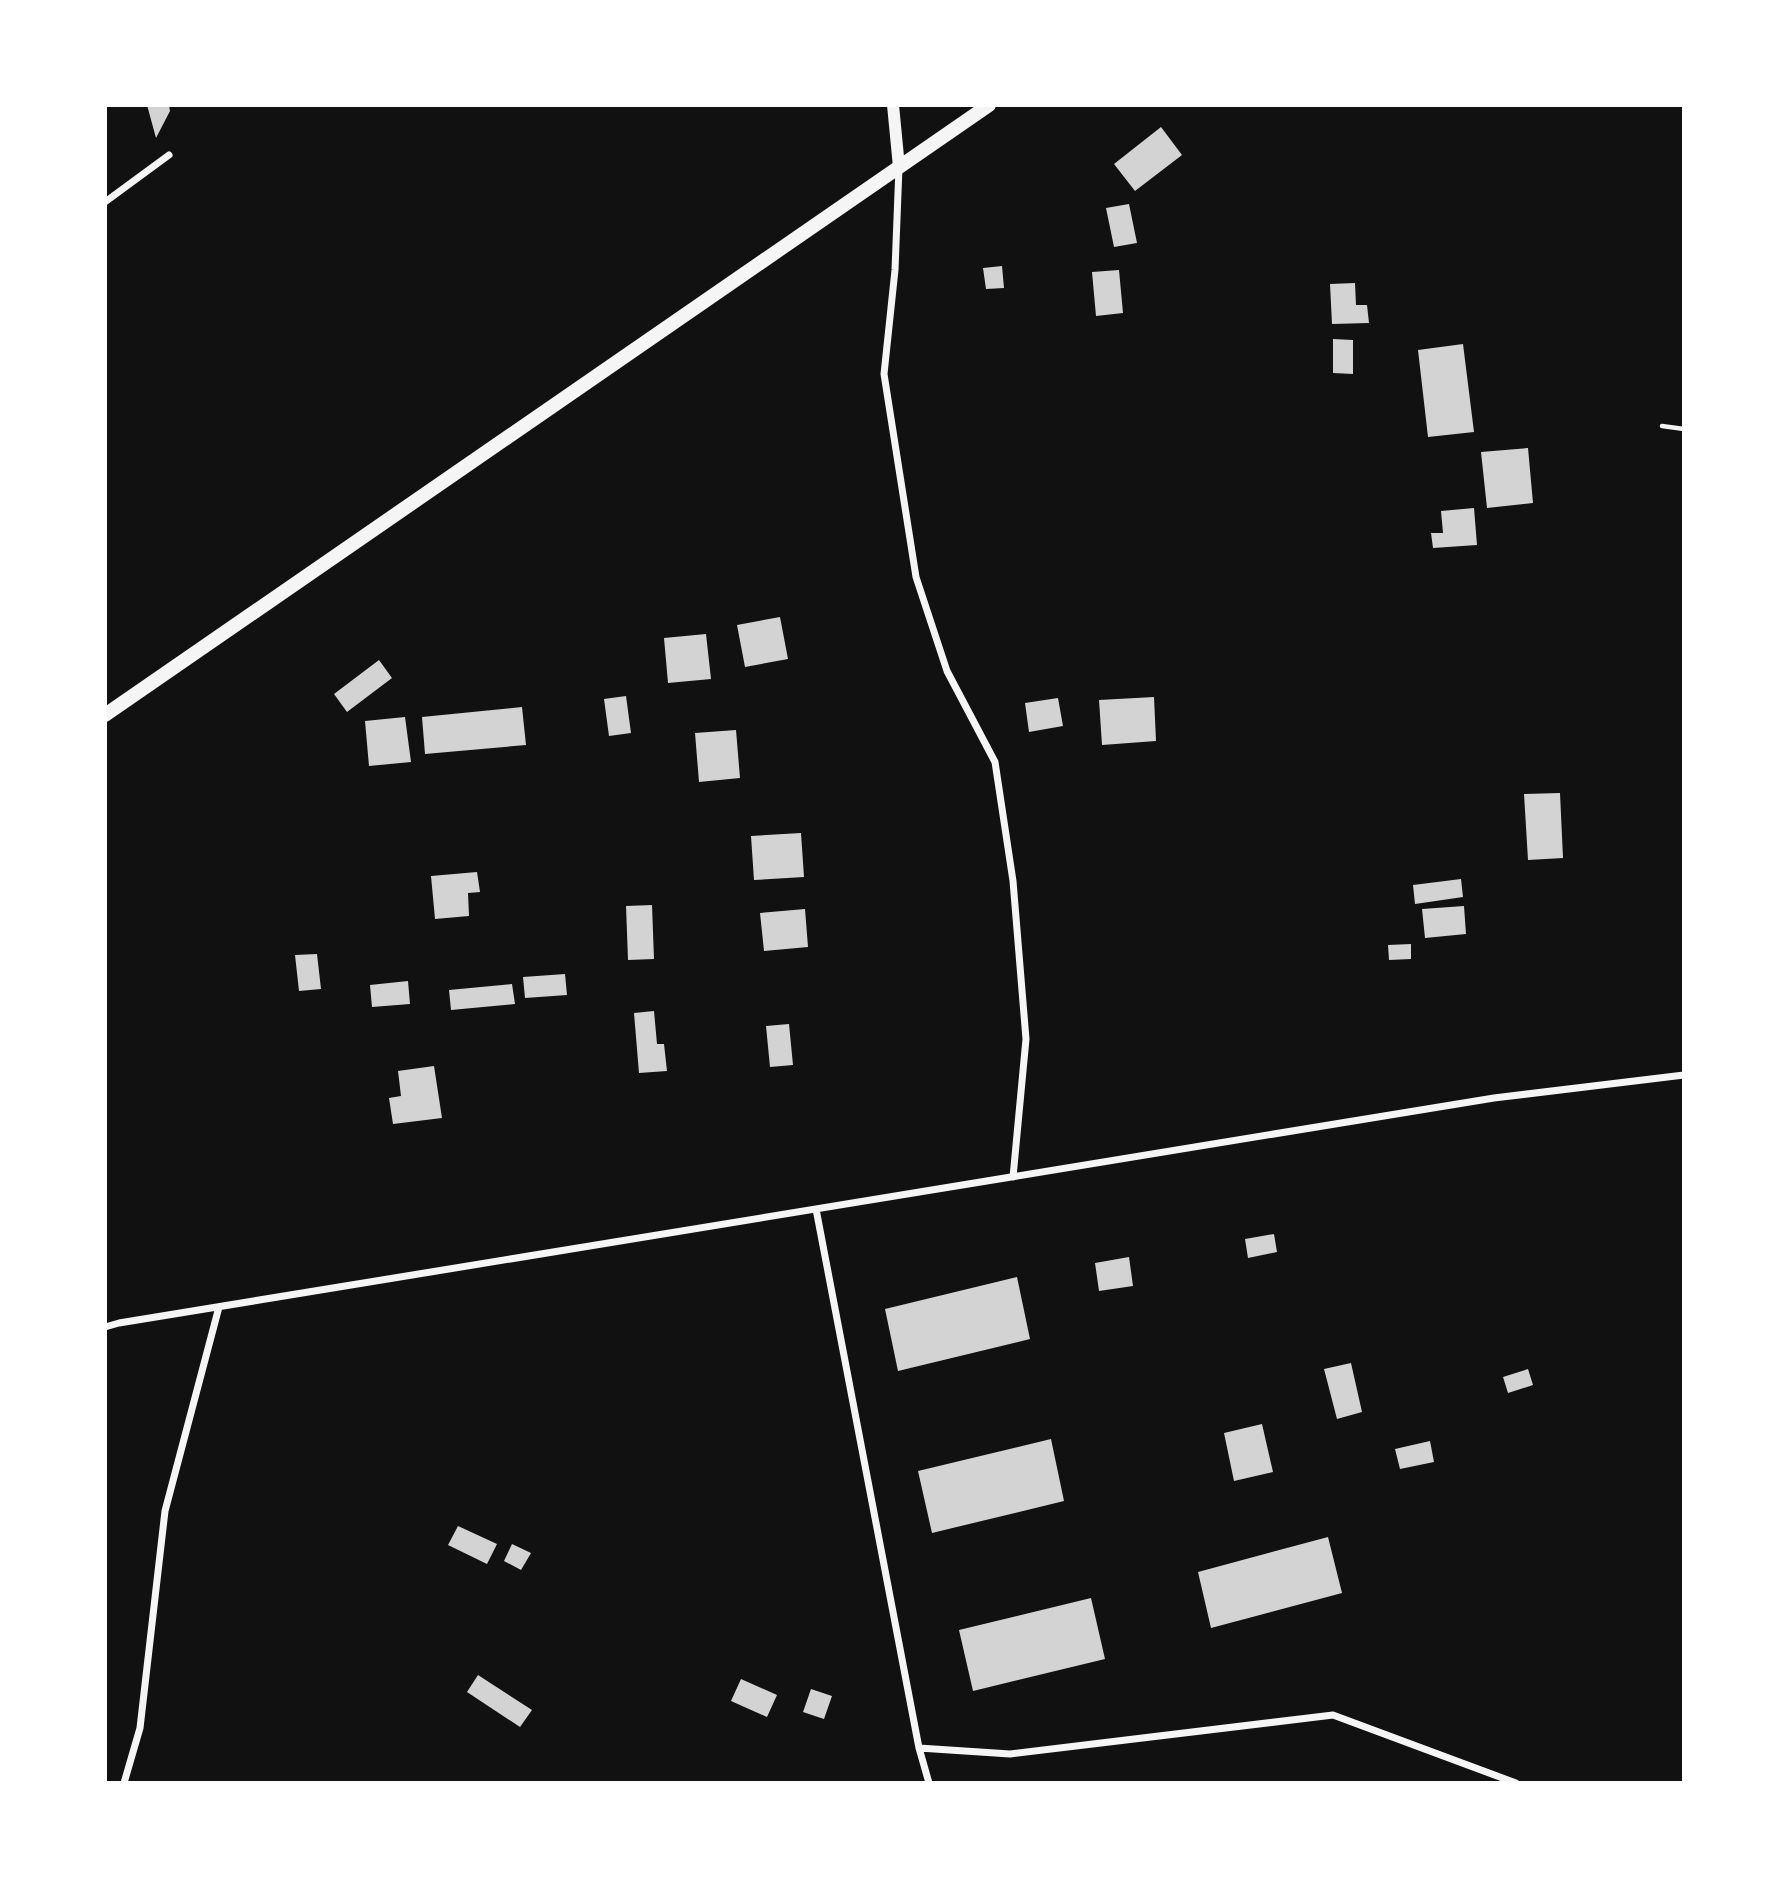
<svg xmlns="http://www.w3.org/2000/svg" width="1789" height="1888" font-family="Raleway,sans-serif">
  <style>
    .building { fill: #d3d3d3 }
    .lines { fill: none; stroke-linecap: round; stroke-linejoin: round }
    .path { stroke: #f5f5f5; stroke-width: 4.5 }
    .minor { stroke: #f5f5f5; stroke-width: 7 }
    .tertiary { stroke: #f5f5f5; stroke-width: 12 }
    .secondary { stroke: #f5f5f5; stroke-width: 14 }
  </style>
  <rect width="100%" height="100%" fill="#111"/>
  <path class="building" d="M147,105h22l1,6 -14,27z
    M1161,127l21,28 -47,36 -21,-27z
    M1129,204l8,39 -23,4 -8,-39z
    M1002,266l2,22 -18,1 -3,-21z
    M1119,270l4,43 -27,3 -4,-44z
    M1355,283l1,22h11l2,18 -37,1 -2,-40z
    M1333,339l20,1v34l-20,-1z
    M1463,344l11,88 -46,5 -10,-87z
    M1528,448l5,55 -46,5 -6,-56z
    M1474,508l3,37 -44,3 -2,-15h12l-2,-22z
    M780,617l8,42 -43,8 -8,-42z
    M706,634l5,45 -43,4 -4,-45z
    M379,660l13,18 -45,34 -13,-18z
    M626,696l5,37 -22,3 -5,-37z
    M1154,697l2,44 -54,4 -3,-45z
    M1058,698l5,28 -34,6 -4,-29z
    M522,707l4,38 -101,9 -3,-37z
    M405,717l6,45 -42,4 -4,-45z
    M736,730l4,48 -41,4 -4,-49z
    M1560,793l3,65 -35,2 -4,-66z
    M801,833l3,44 -50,3 -3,-44z
    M477,872l3,20 -12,1 1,23 -34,3 -4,-43z
    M1461,879l2,18 -48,7 -2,-19z
    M652,905l2,54 -26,1 -2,-54z
    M1464,906l2,28 -41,4 -3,-29z
    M805,909l3,38 -44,4 -4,-38z
    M1411,944v15l-22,1 -1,-15z
    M317,954l4,35 -22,2 -4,-36z
    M565,974l2,21 -42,3 -2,-21z
    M408,981l2,23 -38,3 -2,-22z
    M512,984l3,20 -64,6 -2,-20z
    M654,1011l3,33h7l3,27 -28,2 -5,-60z
    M789,1024l4,41 -23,2 -4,-41z
    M434,1066l8,52 -49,6 -4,-26 12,-2 -3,-25z
    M1274,1234l3,18 -29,6 -3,-19z
    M1129,1257l4,29 -34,5 -4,-28z
    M1017,1277l13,62 -132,32 -13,-62z
    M1351,1363l11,49 -25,7 -13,-50z
    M1528,1369l5,16 -25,8 -5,-16z
    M1262,1424l11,48 -39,9 -10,-48z
    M1051,1439l13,62 -132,32 -14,-62z
    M1430,1441l4,21 -34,7 -5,-20z
    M458,1526l39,18 -10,20 -39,-19z
    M1328,1537l14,56 -131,35 -13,-56z
    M512,1544l19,9 -10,17 -17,-9z
    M1091,1598l14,61 -132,32 -14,-61z
    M478,1675l54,35 -12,17 -53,-35z
    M741,1679l36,16 -10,22 -36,-16z
    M811,1689l21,7 -8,23 -21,-7z"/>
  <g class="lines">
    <path class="path" d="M1662,426l22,3"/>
    <path class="minor" d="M899,167l-4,103 -11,104 32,203 31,94 48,91 18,119 13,158 -13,138
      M105,202l64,-47
      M816,1209l103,539 10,35
      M105,1327l14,-4 1375,-225 190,-23
      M919,1748l91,6 323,-39 183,68
      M124,1783l16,-55 25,-217 54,-204"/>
    <path class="tertiary" d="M893,105l6,62"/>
    <path class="secondary" d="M105,715l884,-610"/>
  </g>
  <rect width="1789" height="1888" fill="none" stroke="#ffffff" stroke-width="214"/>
</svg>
